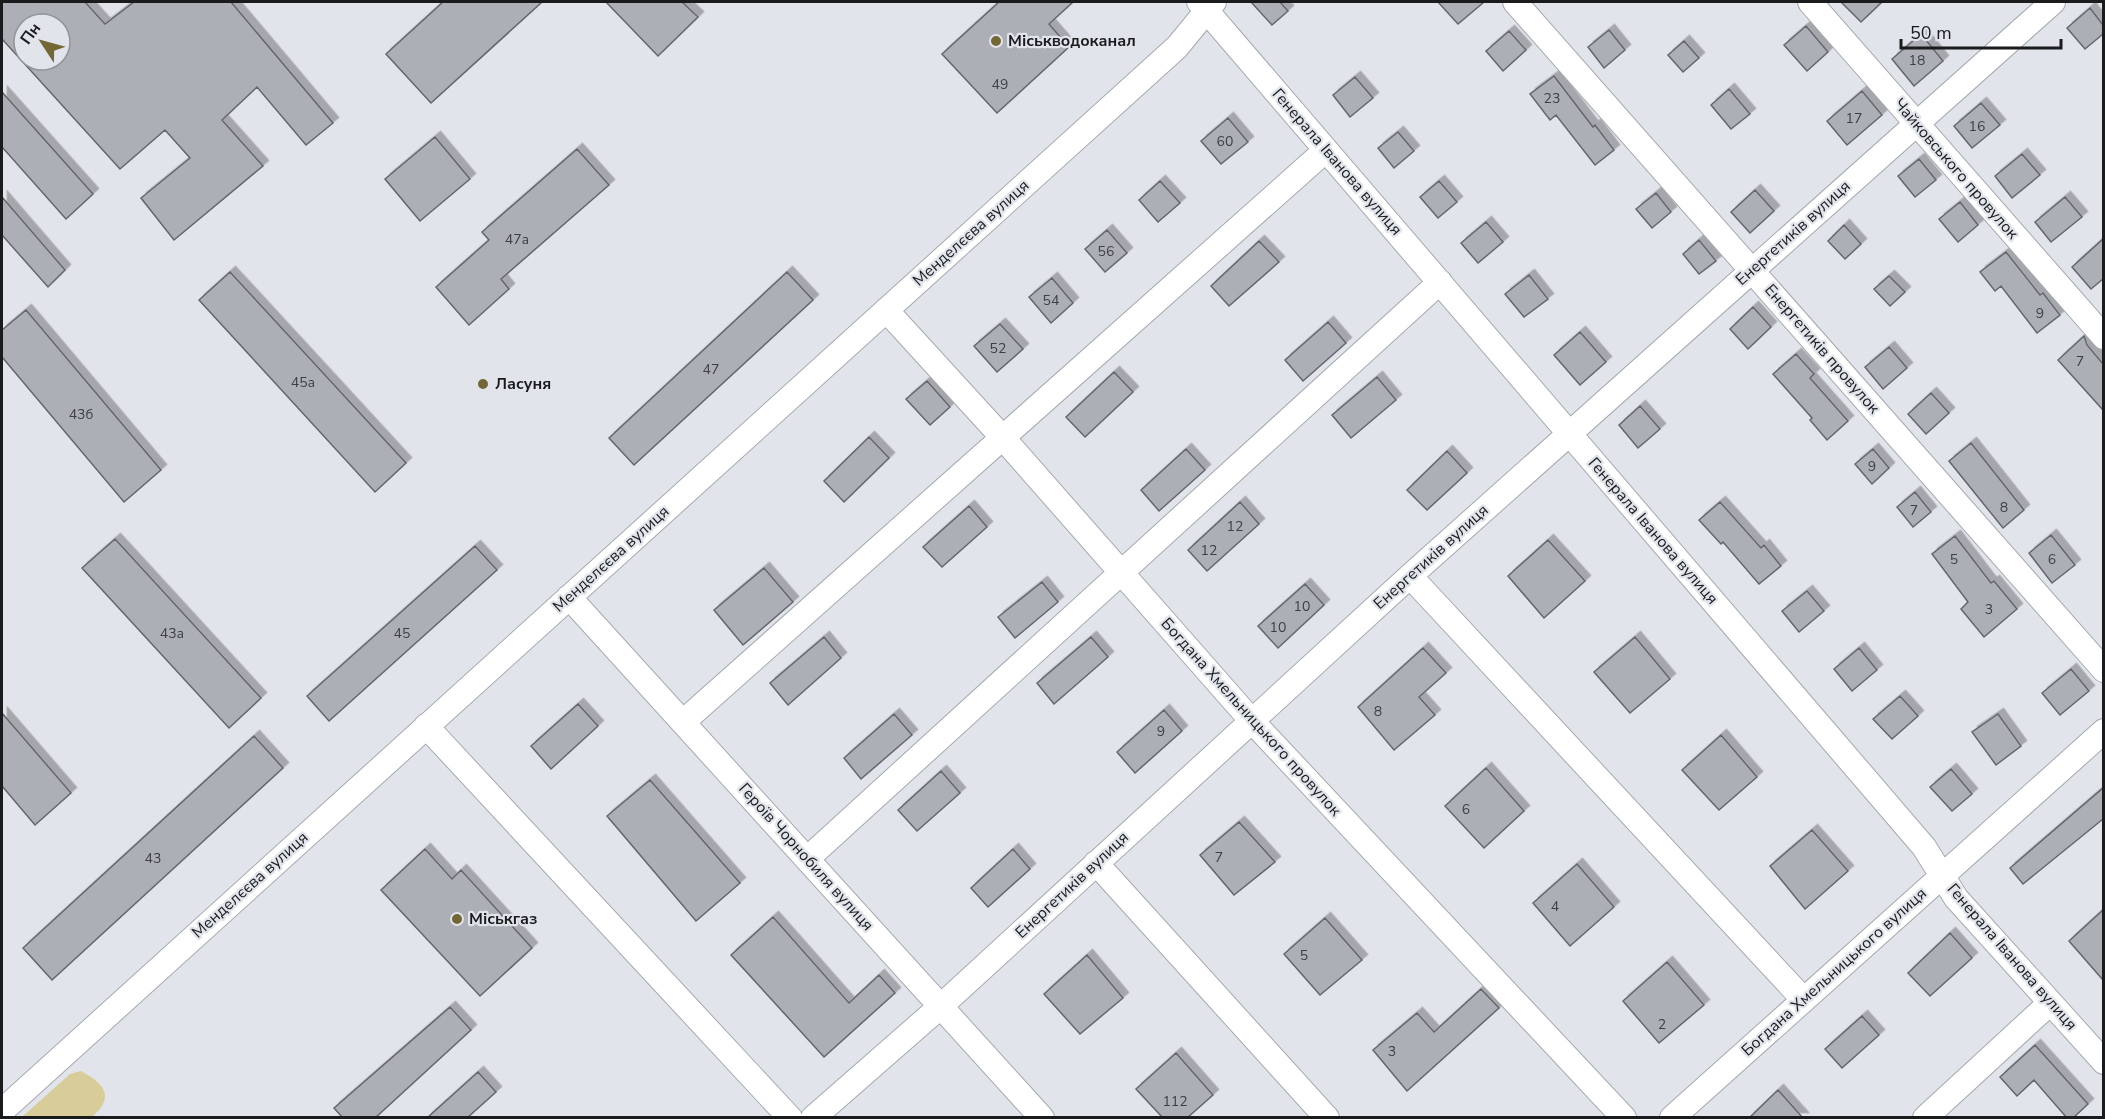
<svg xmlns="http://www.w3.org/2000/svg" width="2105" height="1119" font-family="'Nunito Sans',sans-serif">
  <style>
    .green { fill: #d8cd99 }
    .building { fill: #acafb5; stroke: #64676d; stroke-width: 1.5; fill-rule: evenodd; filter: url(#shadow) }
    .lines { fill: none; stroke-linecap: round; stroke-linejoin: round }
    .minor-casing { stroke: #a6a9af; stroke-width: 26 }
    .minor { stroke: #fff; stroke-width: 24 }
    .poi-dot { fill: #736835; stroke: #e1e4ea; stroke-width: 2 }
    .labels { text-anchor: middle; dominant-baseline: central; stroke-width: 4.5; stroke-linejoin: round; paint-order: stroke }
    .number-label { font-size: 14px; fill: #3e4043 }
    .poi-label { font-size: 16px; font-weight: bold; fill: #191b1d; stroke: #e1e4ea; text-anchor: start }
    .street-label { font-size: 16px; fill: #191b1d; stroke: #e1e4ea }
  </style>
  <defs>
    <filter id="shadow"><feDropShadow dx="5.5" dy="-5.5" stdDeviation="0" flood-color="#0004"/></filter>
  </defs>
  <rect width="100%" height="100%" fill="#e1e4ea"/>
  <path class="green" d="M81,1071c24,13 34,26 11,46h-70l48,-43z"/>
  <path class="building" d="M2,2h83l20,22 29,-22h97l102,121 -27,22 -49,-58 -35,33 41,46 -89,74 -33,-42 49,-40 -25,-28 -45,39 -118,-130zM24,24h36v36h-36z
    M443,2h99l-111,101 -45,-49z
    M606,2h76l16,15 -40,39z
    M999,2h74l-24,22 20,23 -72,66 -55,-59z
    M1251,2h29l8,9 -16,14z
    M1438,2h46l-26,22z
    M1841,2h41l-21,20z
    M2090,8l13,17v9l-18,15 -18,-21z
    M1806,26l22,26 -21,19 -23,-26z
    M1609,30l16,20 -21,18 -16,-21z
    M1509,31l17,19 -23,21 -17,-20z
    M1921,34l22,27 -29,25 -22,-27z
    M1684,41l15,17 -16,14 -15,-17z
    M1554,76l39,51 2,-2 19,25 -19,15 -39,-50 -6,5 -20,-26z
    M1355,77l18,21 -23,19 -17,-22z
    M1729,89l21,25 -19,15 -20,-24z
    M1862,91l20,24 -35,30 -20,-24z
    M2,92l91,102 -27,25 -64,-72z
    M1981,103l19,22 -28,23 -18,-22z
    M1228,118l20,24 -27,22 -20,-23z
    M1398,132l16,19 -20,17 -16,-20z
    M435,137l35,42 -50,42 -35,-42z
    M577,149l32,36 -108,94 8,10 -40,36 -33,-38 53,-47 -7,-8z
    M2022,154l18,21 -28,23 -17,-22z
    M1919,159l17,21 -21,17 -17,-21z
    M1160,181l20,22 -22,19 -19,-22z
    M1439,181l18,21 -19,16 -18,-21z
    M1755,190l19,21 -24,22 -19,-21z
    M1656,193l15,19 -19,16 -16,-19z
    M2,197l63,73 -17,17 -46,-52z
    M2065,197l17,20 -31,25 -16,-20z
    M1960,202l18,23 -20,17 -19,-23z
    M1486,222l17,20 -25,21 -17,-20z
    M1844,225l17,19 -16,15 -17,-18z
    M1107,230l20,23 -22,19 -20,-23z
    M2103,239v40l-12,10 -19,-22z
    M1699,240l17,21 -17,13 -16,-20z
    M1259,241l20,21 -50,44 -18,-20z
    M2006,252l34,43 3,-2 17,22 -23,18 -36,-47 -6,5 -15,-19z
    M230,272l176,191 -31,29 -176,-192z
    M787,272l26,28 -179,165 -25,-27z
    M1529,275l19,24 -24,18 -19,-23z
    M1889,276l16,16 -15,14 -16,-17z
    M1052,278l21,25 -22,20 -22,-26z
    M1753,307l18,20 -23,22 -18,-20z
    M26,310l135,160 -37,32 -122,-145v-27z
    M1328,322l18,21 -43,38 -18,-21z
    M1000,324l23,25 -26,23 -23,-26z
    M1580,332l26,30 -26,23 -26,-30z
    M2084,336l3,9 16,19v46l-45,-50z
    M1889,347l18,21 -24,21 -18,-22z
    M1796,354l18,20 -4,4 38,43 -21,19 -17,-20 2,-2 -39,-44z
    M1114,372l19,20 -48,45 -19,-20z
    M1377,377l19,23 -45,38 -19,-23z
    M927,381l23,26 -20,18 -24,-26z
    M1931,393l18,20 -23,21 -18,-20z
    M1640,406l20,23 -22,19 -19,-23z
    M869,437l20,21 -45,44 -20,-21z
    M1971,443l53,67 -21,18 -54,-67z
    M1186,449l19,21 -46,41 -18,-21z
    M1873,449l16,19 -17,16 -17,-20z
    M1447,451l20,22 -40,37 -20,-20z
    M1915,492l16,20 -18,15 -16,-20z
    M1240,502l19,22 -52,47 -19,-21z
    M1720,502l41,46 3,-3 17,21 -22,18 -36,-42 -2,2 -22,-24z
    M969,506l18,21 -45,40 -19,-20z
    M2051,535l24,30 -23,18 -23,-30z
    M1955,536l36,47 3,-2 23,28 -33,28 -23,-28 7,-7 -36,-48z
    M115,539l146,159 -32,30 -147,-160z
    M1548,540l37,41 -41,37 -36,-42z
    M475,546l22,24 -168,151 -22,-25z
    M764,568l29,34 -50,43 -29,-35z
    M1042,582l16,20 -43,36 -17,-21z
    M1305,584l19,21 -46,43 -20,-22z
    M1807,591l17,20 -25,21 -17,-21z
    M824,637l17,21 -53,47 -18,-22z
    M1091,637l17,20 -54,47 -17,-21z
    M1635,637l35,42 -40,34 -36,-41z
    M1423,648l23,25 -27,24 16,18 -41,35 -36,-43z
    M1859,648l18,22 -25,21 -18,-22z
    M2071,669l18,22 -29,24 -18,-22z
    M1900,696l18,20 -26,23 -19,-20z
    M578,704l20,22 -47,43 -20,-23z
    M1164,710l18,21 -47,42 -18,-21z
    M2,713l69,80 -36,32 -33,-39z
    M894,714l18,21 -51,44 -17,-21z
    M1998,714l23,32 -25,19 -24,-33z
    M1721,735l36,42 -38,33 -37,-40z
    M254,736l29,32 -231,212 -29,-32z
    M1486,768l38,43 -40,37 -39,-42z
    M1951,769l21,25 -20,17 -22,-24z
    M941,771l19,22 -43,38 -19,-21z
    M650,780l90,103 -44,38 -89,-105z
    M2103,788v31l-80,65 -13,-16z
    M1239,822l36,40 -41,33 -34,-40z
    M1812,830l36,41 -43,38 -35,-43z
    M425,849l27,30 9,-9 71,78 -52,48 -99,-106z
    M1013,849l17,20 -42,38 -17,-19z
    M1577,864l37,43 -44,39 -37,-43z
    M2103,910v70l-34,-39z
    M773,917l76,86 30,-28 16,18 -71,64 -93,-102z
    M1325,918l37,42 -42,35 -36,-41z
    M1950,933l22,25 -42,38 -22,-23z
    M1087,955l36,43 -43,36 -36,-40z
    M1667,962l37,43 -45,38 -36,-42z
    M1481,989l18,19 -92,83 -34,-41 44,-37 17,19z
    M450,1007l21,23 -96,88h-32l-9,-10z
    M1862,1016l17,19 -37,33 -17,-19z
    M2035,1045l53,59 -15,14h-6l-33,-38 -17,16 -17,-19z
    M1176,1053l37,42 -26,23h-24l-27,-29z
    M478,1072l18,20 -29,26h-40z
    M1778,1090l25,28h-54z"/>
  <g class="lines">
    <g class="minor-casing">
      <path id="minor" d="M1199,2l725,845 32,51 148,164
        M1515,2l589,668
        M1810,2l294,335
        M886,310l117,128 248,282 373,398
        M1410,576l394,424
        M569,597l473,521
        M683,722l643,-572
        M426,726l364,392
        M807,859l633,-577
        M1096,863l231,255
        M2,1111l1175,-1064 37,-45
        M813,1118l128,-112 469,-430 643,-574
        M1672,1118l432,-387
        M1925,1118l125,-115"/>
    </g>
    <use href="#minor" class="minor"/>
  </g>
  <g class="poi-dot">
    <circle cx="996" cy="41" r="6"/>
    <circle cx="483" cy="384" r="6"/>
    <circle cx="457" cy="919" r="6"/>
  </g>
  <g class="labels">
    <g class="number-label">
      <text x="1917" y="60">18</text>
      <text x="1000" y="84">49</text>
      <text x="1552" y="98">23</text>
      <text x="1854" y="118">17</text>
      <text x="1977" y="126">16</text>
      <text x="1225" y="141">60</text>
      <text x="517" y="239">47а</text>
      <text x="1106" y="251">56</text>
      <text x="1051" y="300">54</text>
      <text x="2040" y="313">9</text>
      <text x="998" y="348">52</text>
      <text x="2080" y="361">7</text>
      <text x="711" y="369">47</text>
      <text x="303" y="382">45а</text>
      <text x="81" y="414">43б</text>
      <text x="1872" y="466">9</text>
      <text x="2004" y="507">8</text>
      <text x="1914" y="510">7</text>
      <text x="1235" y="526">12</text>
      <text x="1209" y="550">12</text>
      <text x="1954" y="559">5</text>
      <text x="2052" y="559">6</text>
      <text x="1302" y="606">10</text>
      <text x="1989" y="609">3</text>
      <text x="1278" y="627">10</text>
      <text x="172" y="633">43а</text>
      <text x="402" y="633">45</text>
      <text x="1378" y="711">8</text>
      <text x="1161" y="731">9</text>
      <text x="1466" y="809">6</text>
      <text x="1219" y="857">7</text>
      <text x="153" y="858">43</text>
      <text x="1555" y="906">4</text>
      <text x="1304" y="955">5</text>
      <text x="1662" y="1024">2</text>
      <text x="1392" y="1051">3</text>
      <text x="1175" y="1101">112</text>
    </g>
    <g class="poi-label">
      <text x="1008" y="41">Міськводоканал</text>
      <text x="495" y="384">Ласуня</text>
      <text x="469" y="919">Міськгаз</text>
    </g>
    <g class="street-label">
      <text transform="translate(1337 162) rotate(49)">Генерала Іванова вулиця</text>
      <text transform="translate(1956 169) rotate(49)">Чайковського провулок</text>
      <text transform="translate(971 233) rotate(-42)">Менделєєва вулиця</text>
      <text transform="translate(1793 233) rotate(-42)">Енергетиків вулиця</text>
      <text transform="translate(1822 349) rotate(49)">Енергетиків провулок</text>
      <text transform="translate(1653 531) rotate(49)">Генерала Іванова вулиця</text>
      <text transform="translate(1431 557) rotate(-42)">Енергетиків вулиця</text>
      <text transform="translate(611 559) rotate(-42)">Менделєєва вулиця</text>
      <text transform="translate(1251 717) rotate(48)">Богдана Хмельницького провулок</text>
      <text transform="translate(806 857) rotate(48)">Героїв Чорнобиля вулиця</text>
      <text transform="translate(250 885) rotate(-42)">Менделєєва вулиця</text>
      <text transform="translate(1072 885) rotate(-43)">Енергетиків вулиця</text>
      <text transform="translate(2012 957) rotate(49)">Генерала Іванова вулиця</text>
      <text transform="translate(1834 972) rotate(-42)">Богдана Хмельницького вулиця</text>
    </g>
  </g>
  <rect width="2105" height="1119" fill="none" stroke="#191b1d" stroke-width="6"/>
  <g transform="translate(42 42) rotate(306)"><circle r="28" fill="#e1e4ea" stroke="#919498" stroke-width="1.5"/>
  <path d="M0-4.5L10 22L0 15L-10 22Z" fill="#736835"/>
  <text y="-9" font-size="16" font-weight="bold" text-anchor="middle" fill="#191b1d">Пн</text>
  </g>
  <path d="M1901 39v9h160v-9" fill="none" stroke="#191b1d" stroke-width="3"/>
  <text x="1910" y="39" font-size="18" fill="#191b1d" stroke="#e1e4ea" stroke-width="4.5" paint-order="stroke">50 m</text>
</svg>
